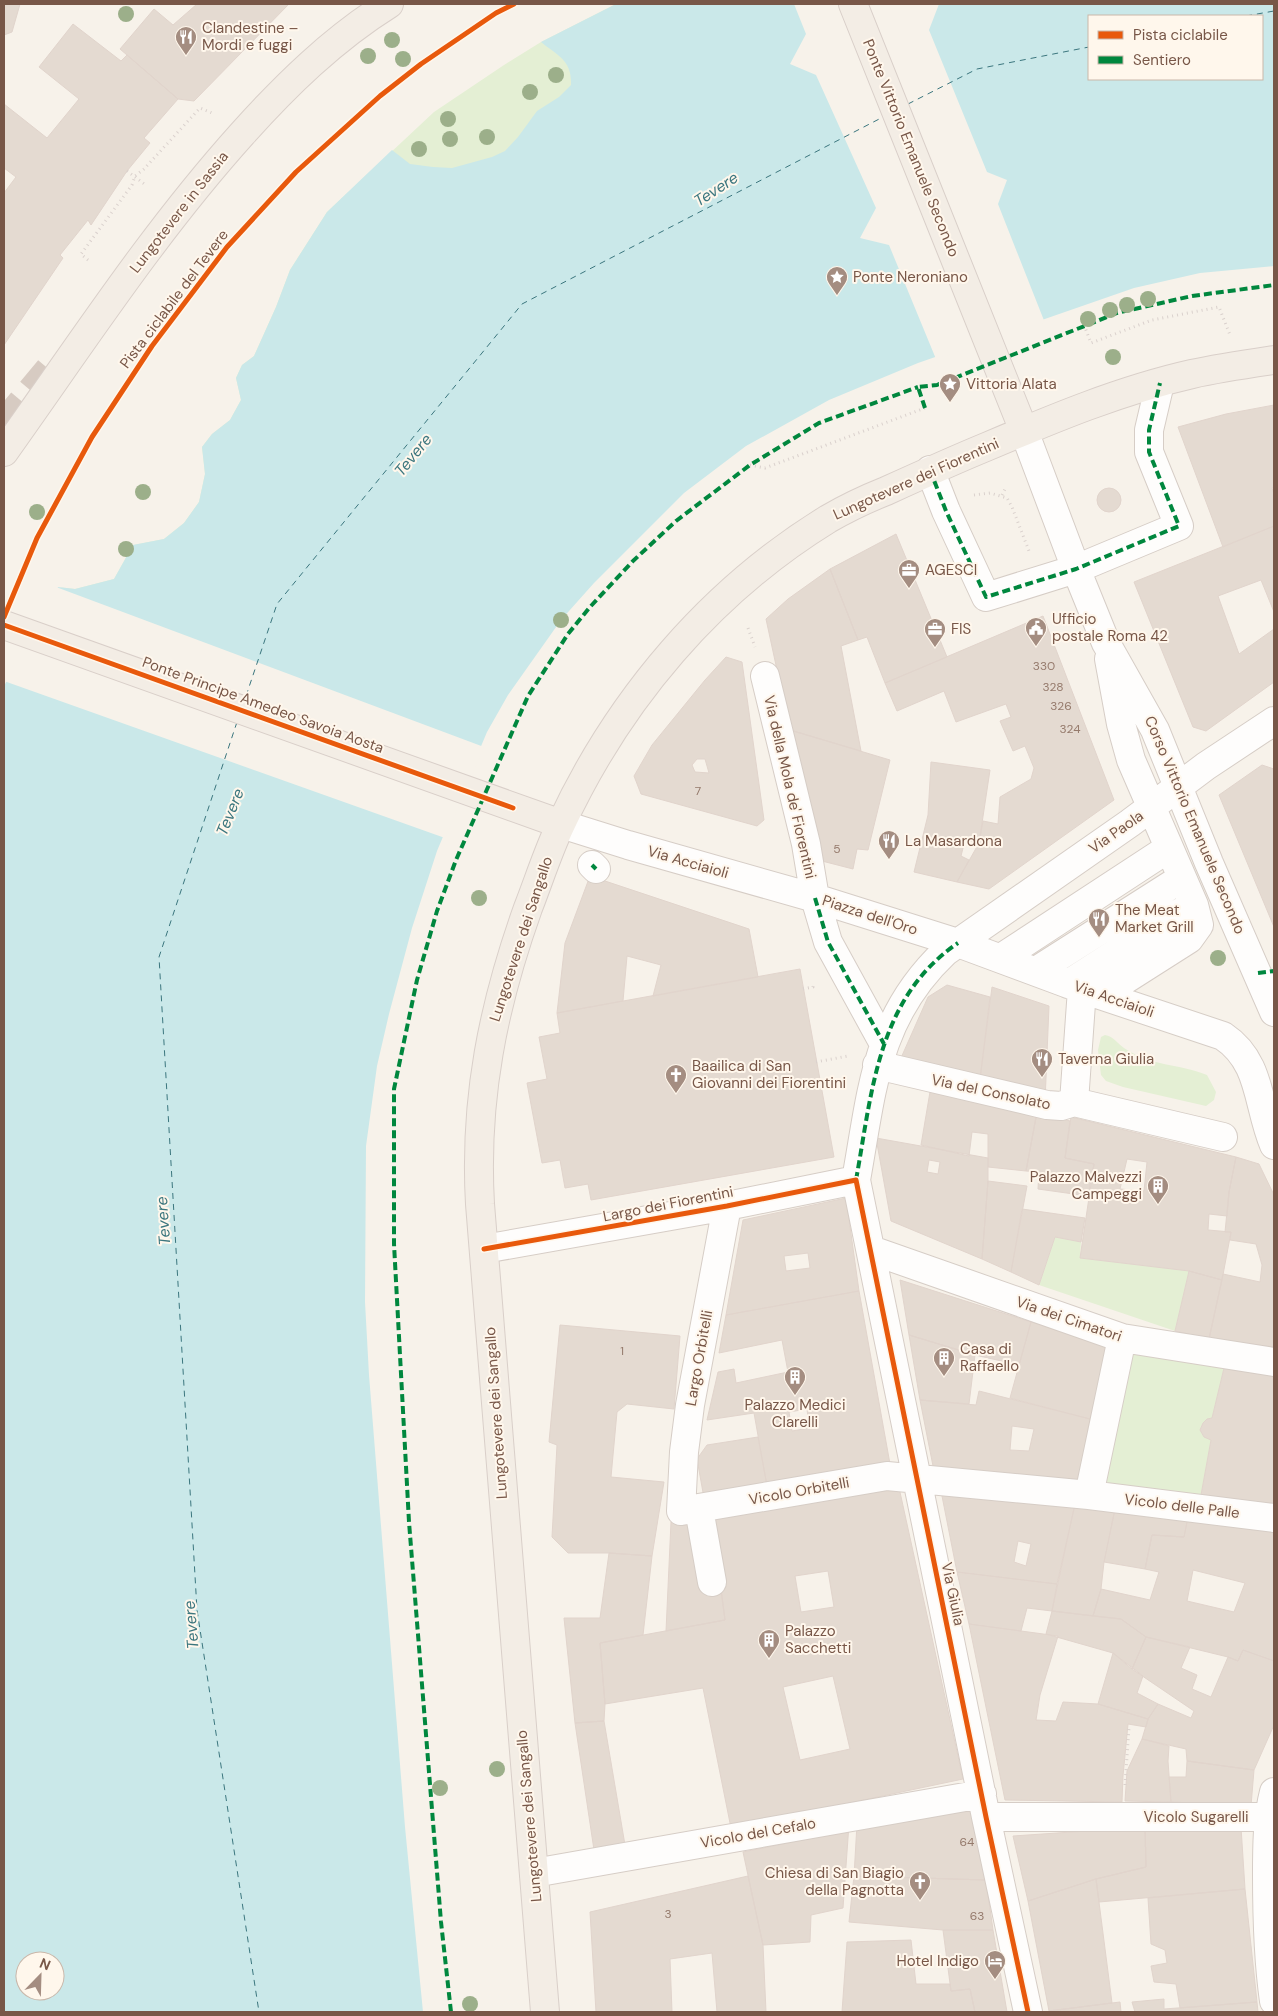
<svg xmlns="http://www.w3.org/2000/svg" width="1278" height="2016" font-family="'DM Sans',sans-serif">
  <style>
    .green { fill: #e4efd4 }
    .water { fill: #cae8e9; fill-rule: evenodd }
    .pier { fill: #f7f2ea }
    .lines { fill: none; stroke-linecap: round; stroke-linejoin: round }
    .ferry { stroke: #3b767e; stroke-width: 1; stroke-dasharray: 6 5; stroke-linecap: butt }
    .building { fill: #e4dad1; stroke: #e1d4cc; fill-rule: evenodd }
    .major-tunnel { stroke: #d7cbc2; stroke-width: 28; stroke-dasharray: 28 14; stroke-linecap: butt }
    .minor-casing { stroke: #d6cdc6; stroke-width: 30 }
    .major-casing { stroke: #d9cfc9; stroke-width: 30 }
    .path { stroke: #dad1cd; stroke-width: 3; stroke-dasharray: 1 4; stroke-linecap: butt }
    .minor { stroke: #fefdfc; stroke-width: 28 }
    .major { stroke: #f3ede5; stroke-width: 28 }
    .quiet { stroke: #00873e; stroke-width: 4; stroke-dasharray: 8 4; stroke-linecap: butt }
    .cycleway-casing { stroke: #fff7ec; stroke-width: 8 }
    .cycleway { stroke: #e8590c; stroke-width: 5 }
    .tree { fill: #9caf8a }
    .labels { text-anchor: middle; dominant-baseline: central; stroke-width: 4; stroke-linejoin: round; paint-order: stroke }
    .number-label { font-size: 12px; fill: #957a6c }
    .poi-label { font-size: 15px; fill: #785748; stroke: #fff7ec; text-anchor: start }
    .street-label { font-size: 15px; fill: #785748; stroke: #fff7ec }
    .water-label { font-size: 16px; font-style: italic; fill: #3b767e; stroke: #fff7ec }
  </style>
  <rect width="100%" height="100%" fill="#f7f2ea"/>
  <path class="green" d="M616,4h68l-475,520 -93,76 -58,-13 17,2 39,-10 19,-34 31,-6 20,-16 15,-21 6,-28 -3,-27 10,-13 18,-14 11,-20 -5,-22 6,-13 12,-9 22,-49 14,-37 37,-58 107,-100 70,-47 37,-23z
    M1105,1035c8,1 12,8 19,13 28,19 54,15 83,27l9,17 -2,8 -8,6 -83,-19 -17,-6 -5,-6 -3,-25 3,-13z
    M1055,1237l26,5 -1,16 109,13 -14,60 -136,-46z
    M1130,1351l94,17 -12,50c-8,1 -9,5 -12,12l4,7 7,3 -10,55 -97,-12z"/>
  <path class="water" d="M616,4h658v262l-74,7 -66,15 -216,75 -89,37 -83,46 -62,47 -90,90 -33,37 -53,75 -21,37 -50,119 -25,77 -23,86 -12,52 -11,80 -1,156 4,73 36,452 18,185h-419v-1326l54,-99 17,2 39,-10 19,-34 31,-6 20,-16 15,-21 6,-28 -3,-27 10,-13 18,-14 11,-20 -5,-22 6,-13 12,-9 22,-49 14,-37 37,-58 65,-62 18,14 23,3 19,1 40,-11 13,-6 13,-14 19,-26 22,-14 12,-12c1,-25 -13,-29 -30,-43zM1089,16h173v63h-173zM25,1961h30v30h-30z"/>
  <path class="pier" d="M794,4h145l-10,26 58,142 20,8 -9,24 47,119 -109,36 -47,-114 -29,-7 16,-30 -60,-133 -26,-11 16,-30z
    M56,587l428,160 -39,91 -441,-157z"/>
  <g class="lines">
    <path class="ferry" d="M1246,16l28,-5
      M908,104l69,-35 112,-22
      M246,696l31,-92 245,-300 363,-188
      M237,722l-78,235 38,653 62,402"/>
  </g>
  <path class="building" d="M4,4h16l-8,28 -8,3z
    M197,4h92l-95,97 -16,-2 -58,-50 34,-40 19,16z
    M73,24l48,37 6,-6 51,44 -34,39 6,5 -23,28 -36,54 -3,-5 -28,35 3,3 -59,87v-152l12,-16 -12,-9v-64l43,34 32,-39 -40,-32z
    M1274,405v82l-2,1 2,6v32l-51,21 -45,-120 48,-13z
    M1097 500a12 12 0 1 1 24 0a12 12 0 1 1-24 0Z
    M1274,526v86l-13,-32 -43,16 21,58 35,-25v53l-68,49 -13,-4 -59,-145z
    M896,534l51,123 -62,26 -18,-46 -9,3 -28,-71z
    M830,569l28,71 -17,6 20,105 -71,-21 -24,-111 22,-20z
    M1043,616l71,184 -125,89 -32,-7 22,-39 4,-22 15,3 2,-27 31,-18 3,-11 -9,-22 -12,5 -13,-30 11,-4 -5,-13 -50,18 -12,-31 -47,20 -12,-28z
    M726,657l16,5 22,158 -7,6 -116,-32 -7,-18 18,-31 53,-65zM697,759h8l4,14 -14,-1 -3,-7z
    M790,730l100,30 -22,90 -11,-1 -4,20 -35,-9z
    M931,762l59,8 -11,73 -14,-3 -4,16 8,4 -12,22 -43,-10 14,-57z
    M1262,765l12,4v158l-55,-132z
    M590,876l159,53 9,48 -105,19 8,-31 -34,-9 -4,45 -66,12 8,-70z
    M800,969l34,188 -243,43 -3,-16 -23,4 -5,-28 -18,3 -15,-80 20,-4 -8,-42 21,-4 -3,-20z
    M947,985l43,12 -11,90 -82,-20 31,-70z
    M992,987l57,19 -4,96 -66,-15z
    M931,1086l106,26 -11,59 -38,-4v-33l-16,-2 -3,24 -48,-11z
    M1037,1112l33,9 -5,37 29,6 -6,32 -50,-7 1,-17 -13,-1z
    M1071,1117l165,40 -7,35 -2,24 -18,-2 -1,16 23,2 -9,48 -33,-9 -109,-13 14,-94 -29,-6zM1127,1159l20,3 -3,29 -24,-2z
    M876,1138l112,20v23l-6,78 -91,-38zM929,1160l11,2 -2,12 -11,-2z
    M1236,1157l23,7 15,31v152l-65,-8 14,-65 37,8 2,-17 -6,-21 -26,-4 1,-8h-6l4,-40z
    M988,1181l39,5 -16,86 -29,-13z
    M846,1198l13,93 -133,24 17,-95zM808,1253l2,15 -24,3 -2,-15z
    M1022,1209l63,9 -4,24 -26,-5 -16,48 -28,-13z
    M1189,1271l33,9 -13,59 -34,-8z
    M900,1280l131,42 -12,43 -44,-10 -66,-20z
    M859,1291l31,173 -123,22 -13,-73 -47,7 11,-48 16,-3 2,14 52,-11 -6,-32 -63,13 7,-38zM807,1409l2,19 -17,3 -3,-19z
    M1031,1322l78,26 -19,71 -80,-21z
    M560,1325l120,11 -6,73 -47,-5 -10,8 -6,65 53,5 -12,74 -43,-3h-41l-16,-16 5,-92 -8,-3z
    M909,1335l66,20 -6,49 -49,-4z
    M1224,1368l50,5v134l-73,-12 10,-55 -7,-3 -4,-7 3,-7 4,-4 5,-1z
    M979,1391l111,28 -12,66 -144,-14 -14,-71 56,5zM1012,1426l22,3 -5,22 -19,-1z
    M758,1437l9,49 -63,12 -7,-39 10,-14z
    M898,1483l65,296 -232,49 -28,-140 -98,16 -5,-61 125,-23 -13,-105zM828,1571l6,36 -33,5 -6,-36zM833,1676l17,73 -50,11 -17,-73z
    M941,1491l134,13 -18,80 -100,-12zM1018,1541l13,3 -5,22 -12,-4z
    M1075,1504l40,5 -11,53 -3,27 -8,27 -41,-5z
    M1115,1509l73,8 -4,20 -32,-2 -7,34 -41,-7z
    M1188,1517l86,11v133l-31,-11 -5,11 -10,-4 -82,-20 -25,-18 -28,-3 8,-27 49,11 9,-28 -14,-3 7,-34 32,2zM1193,1570l52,13 -11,29 -47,-11z
    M692,1519l29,72 4,29 -59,11 5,-109z
    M609,1553l43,3 -9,79 -43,8 5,61 -1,17 -29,2 -11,-105h36z
    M957,1572l100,12 -5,27 -25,-3 -6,23 -52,-7z
    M1052,1611l69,8 25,18 -14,32 -19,-16 -67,-19z
    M969,1624l89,12 -18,59 -4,25 20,1 7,-19 35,2 50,15 -2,8 -18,-3 -5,52 -1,26 -117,-2z
    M1146,1637l44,10 -9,21 16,7 -5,14 19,8 17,-40 10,4 5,-11 31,11v64l-20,45 -67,-9 -1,-12 -44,-10 6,-20 10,-15 33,14 3,-7 -62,-42z
    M1113,1653l30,23 -6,17 21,11 -10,15 -50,-15z
    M604,1721l21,124 -31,5 -19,-127z
    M1142,1739l27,7 -1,15 3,41 -46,-1 2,-30z
    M1187,1761l67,9 -3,36 -80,-4 -2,-25h17z
    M970,1801l16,79 -132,-4 3,-52z
    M849,1824l-6,84 -32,7 -1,27 -47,3 -20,-93 75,-15v-7z
    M1145,1827l1,40 -50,12 -68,22 -15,-65z
    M1145,1827h96l4,62 -146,13 -3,-23 50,-12z
    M748,1876l15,69 3,67h-49l-5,-59 -42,6 2,53h-76l-6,-100z
    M854,1876l132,4 7,50h-50l-94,-8z
    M1096,1879l16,124 -63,8 -21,-110z
    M1245,1889l12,113 -77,6 -4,-24 -22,-2 -3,-16 16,-3 -2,-13 -14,-6 -3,-46z
    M943,1930h50l14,82h-32l-5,-23 -19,2z
    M911,1940l5,44h34l1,7 19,-2 5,23h-133l5,-70z
    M1164,1999v10l93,-7 1,10h-123l-3,-10z
    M1120,2002l1,10 -72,-1 63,-8z"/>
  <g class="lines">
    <path class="major-tunnel" d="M4,423l46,-55"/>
    <g class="minor-casing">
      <path id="minor" d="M1024,431l52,138 30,74 49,87 54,133 65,149
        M930,470l16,41 40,86 90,-28 103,-43 -30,-74v-22l11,-47
        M765,676l41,168 9,54 13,44 56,102
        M561,824l67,21 187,53 143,45 124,46 141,47c39,26 34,69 51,109
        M592,865l4,4
        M1001,958l168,-110
        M1036,971l146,-93
        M1068,984l109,-70 17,-9
        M1101,995l88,-56 10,-14 -5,-20 -63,-145 -10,-36 -12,-65
        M877,1065l170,40 14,1 13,-4 149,35
        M1074,1102l8,-113
        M727,1206l-37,199 -6,47 -3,59 206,-35 202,19 185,23
        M484,1249l243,-43 129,-26
        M871,1250l251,88 152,24
        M1089,1495l33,-157
        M699,1509l13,73
        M1274,1792c-7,27 -7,55 -7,83 0,43 1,84 7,126
        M986,1817h283
        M534,1873l448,-79
        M1028,2012l-42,-195 -130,-637c16,-88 19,-162 89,-228l185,-129 76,-57 68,-45"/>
    </g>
    <g class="major-casing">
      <path id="major" d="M853,4l171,427
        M4,452c77,-108 149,-219 238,-318 44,-49 91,-95 147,-130
        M4,625l557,199
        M545,2012l-65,-808c-6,-105 13,-198 48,-296 11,-28 20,-57 33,-84 58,-125 150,-233 267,-305 19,-11 38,-20 58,-28 33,-15 66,-30 100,-44 66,-28 135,-57 206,-73 27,-6 55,-10 82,-14"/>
    </g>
    <path class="path" d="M127,171l20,15
      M88,260l-7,-6 51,-69 3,-9 9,-7 56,-61 12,5
      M1084,325l7,18 61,-23 67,-13 11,28
      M750,465l15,3 160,-60
      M974,495l16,-2 17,5 5,9 17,44
      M1002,495l3,-6
      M748,628l7,19
      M803,989l10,-2v-4
      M816,1062l32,-6
      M1125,1785l4,-57"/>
    <use href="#minor" class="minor"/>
    <use href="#major" class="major"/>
    <path class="quiet" d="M925,408l-7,-21 19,-2 180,-72 75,-17 82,-11
      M930,470l16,41 40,86 90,-28 103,-43 -30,-74v-22l11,-47
      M592,865l4,4
      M815,898l13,44 56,102
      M1258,973l16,-2
      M856,1180c16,-87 21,-182 102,-237
      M451,2012l-10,-90 -32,-400 -15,-278v-155l23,-109 20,-69 19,-51 72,-164 40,-62 22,-27 43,-46 43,-40 74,-56 69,-42 99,-36"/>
    <g class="cycleway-casing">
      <path id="cycleway" d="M4,617l33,-79 55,-101 60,-91 75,-99 69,-75 84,-76 41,-32 75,-51 18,-9
        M4,625l509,183
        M484,1249l243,-43 129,-26 130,637 42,195"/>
    </g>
    <use href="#cycleway" class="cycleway"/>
  </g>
  <g class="tree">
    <circle cx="126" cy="14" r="8"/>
    <circle cx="392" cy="40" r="8"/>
    <circle cx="368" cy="56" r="8"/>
    <circle cx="403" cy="59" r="8"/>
    <circle cx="556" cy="75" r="8"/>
    <circle cx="530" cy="92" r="8"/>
    <circle cx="448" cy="119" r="8"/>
    <circle cx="487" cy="137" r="8"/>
    <circle cx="450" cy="139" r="8"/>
    <circle cx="419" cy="149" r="8"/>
    <circle cx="1148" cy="299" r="8"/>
    <circle cx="1127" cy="305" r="8"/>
    <circle cx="1110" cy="310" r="8"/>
    <circle cx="1088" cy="319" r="8"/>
    <circle cx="1113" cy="357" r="8"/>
    <circle cx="143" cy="492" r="8"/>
    <circle cx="37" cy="512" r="8"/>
    <circle cx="126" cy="549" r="8"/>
    <circle cx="561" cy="620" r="8"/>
    <circle cx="479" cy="898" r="8"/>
    <circle cx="1218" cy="958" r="8"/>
    <circle cx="497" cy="1769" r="8"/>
    <circle cx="440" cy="1788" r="8"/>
    <circle cx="470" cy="2004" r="8"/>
  </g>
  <defs>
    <g id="restaurant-pin" transform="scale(1.125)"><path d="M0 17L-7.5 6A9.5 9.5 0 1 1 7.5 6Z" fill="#a48d81" stroke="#fff7ec"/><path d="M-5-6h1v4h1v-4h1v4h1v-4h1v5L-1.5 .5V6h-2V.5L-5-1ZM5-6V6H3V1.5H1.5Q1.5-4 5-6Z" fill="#fff"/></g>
    <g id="sight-pin" transform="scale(1.125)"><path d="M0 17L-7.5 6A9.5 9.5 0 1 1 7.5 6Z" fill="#a48d81" stroke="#fff7ec"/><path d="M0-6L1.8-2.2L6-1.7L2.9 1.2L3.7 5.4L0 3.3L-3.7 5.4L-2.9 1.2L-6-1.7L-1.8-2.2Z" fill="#fff"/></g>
    <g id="office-pin" transform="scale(1.125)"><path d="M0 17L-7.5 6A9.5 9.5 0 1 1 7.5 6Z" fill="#a48d81" stroke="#fff7ec"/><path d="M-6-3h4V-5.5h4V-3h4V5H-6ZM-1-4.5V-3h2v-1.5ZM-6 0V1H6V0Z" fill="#fff"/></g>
    <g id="civic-pin" transform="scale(1.125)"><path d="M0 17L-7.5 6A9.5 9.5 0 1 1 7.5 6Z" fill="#a48d81" stroke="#fff7ec"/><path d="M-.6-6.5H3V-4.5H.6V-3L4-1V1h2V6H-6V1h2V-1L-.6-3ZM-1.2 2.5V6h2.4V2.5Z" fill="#fff"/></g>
    <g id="church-pin" transform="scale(1.125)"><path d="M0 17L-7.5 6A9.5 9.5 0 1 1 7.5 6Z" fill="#a48d81" stroke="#fff7ec"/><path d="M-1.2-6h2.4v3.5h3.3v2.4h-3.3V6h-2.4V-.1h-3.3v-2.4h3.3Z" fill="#fff"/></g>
    <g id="building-pin" transform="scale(1.125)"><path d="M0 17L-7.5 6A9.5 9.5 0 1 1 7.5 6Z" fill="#a48d81" stroke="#fff7ec"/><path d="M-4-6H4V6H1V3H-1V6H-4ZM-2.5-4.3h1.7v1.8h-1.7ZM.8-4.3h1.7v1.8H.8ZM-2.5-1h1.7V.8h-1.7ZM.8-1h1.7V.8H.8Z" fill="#fff"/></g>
    <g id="hotel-pin" transform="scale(1.125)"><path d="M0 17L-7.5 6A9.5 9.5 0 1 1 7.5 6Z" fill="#a48d81" stroke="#fff7ec"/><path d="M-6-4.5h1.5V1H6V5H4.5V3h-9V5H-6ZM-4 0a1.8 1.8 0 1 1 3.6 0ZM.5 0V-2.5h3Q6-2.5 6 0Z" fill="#fff"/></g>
  </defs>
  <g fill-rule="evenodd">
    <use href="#restaurant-pin" x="186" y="37"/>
    <use href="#sight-pin" x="837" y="277"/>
    <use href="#sight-pin" x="950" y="384"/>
    <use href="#office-pin" x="909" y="570"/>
    <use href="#civic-pin" x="1036" y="628"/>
    <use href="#office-pin" x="935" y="629"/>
    <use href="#restaurant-pin" x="889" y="841"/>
    <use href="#restaurant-pin" x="1099" y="919"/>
    <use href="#restaurant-pin" x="1042" y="1059"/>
    <use href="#church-pin" x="676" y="1075"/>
    <use href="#building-pin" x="1158" y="1186"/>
    <use href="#building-pin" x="944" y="1358"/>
    <use href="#building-pin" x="795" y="1377"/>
    <use href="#building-pin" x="769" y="1640"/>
    <use href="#church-pin" x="920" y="1882"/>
    <use href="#hotel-pin" x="995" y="1961"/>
  </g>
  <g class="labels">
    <g class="number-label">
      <text x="1044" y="666">330</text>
      <text x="1053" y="687">328</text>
      <text x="1061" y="706">326</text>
      <text x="1070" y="729">324</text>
      <text x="698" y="791">7</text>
      <text x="837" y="849">5</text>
      <text x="622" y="1351">1</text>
      <text x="967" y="1842">64</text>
      <text x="668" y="1914">3</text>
      <text x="977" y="1916">63</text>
    </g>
    <g class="poi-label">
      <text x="202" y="28">Clandestine –<tspan x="202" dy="17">Mordi e fuggi</tspan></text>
      <text x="853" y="277">Ponte Neroniano</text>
      <text x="966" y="384">Vittoria Alata</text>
      <text x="925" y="570">AGESCI</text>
      <text x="1052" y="619">Ufficio<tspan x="1052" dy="17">postale Roma 42</tspan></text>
      <text x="951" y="629">FIS</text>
      <text x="905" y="841">La Masardona</text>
      <text x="1115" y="910">The Meat<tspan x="1115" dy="17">Market Grill</tspan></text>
      <text x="1058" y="1059">Taverna Giulia</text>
      <text x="692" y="1066">Baailica di San<tspan x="692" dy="17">Giovanni dei Fiorentini</tspan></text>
      <text x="1142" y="1177" text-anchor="end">Palazzo Malvezzi<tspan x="1142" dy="17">Campeggi</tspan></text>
      <text x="960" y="1349">Casa di<tspan x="960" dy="17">Raffaello</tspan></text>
      <text x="795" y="1405" text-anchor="middle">Palazzo Medici<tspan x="795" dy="17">Clarelli</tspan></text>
      <text x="785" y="1631">Palazzo<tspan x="785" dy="17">Sacchetti</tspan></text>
      <text x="904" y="1873" text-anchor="end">Chiesa di San Biagio<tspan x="904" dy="17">della Pagnotta</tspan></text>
      <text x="979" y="1961" text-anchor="end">Hotel Indigo</text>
    </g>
    <g class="street-label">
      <text transform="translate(911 148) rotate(68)">Ponte Vittorio Emanuele Secondo</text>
      <text transform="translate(179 212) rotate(-52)">Lungotevere in Sassia</text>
      <text transform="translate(174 299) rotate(-53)">Pista ciclabile del Tevere</text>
      <text transform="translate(916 479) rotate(-24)">Lungotevere dei Fiorentini</text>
      <text transform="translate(263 705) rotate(20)">Ponte Principe Amedeo Savoia Aosta</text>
      <text transform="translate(790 787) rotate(77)">Via della Mola de' Fiorentini</text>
      <text transform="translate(1195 825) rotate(67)">Corso Vittorio Emanuele Secondo</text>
      <text transform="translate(1116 832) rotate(-35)">Via Paola</text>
      <text transform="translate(688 862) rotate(16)">Via Acciaioli</text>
      <text transform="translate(870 915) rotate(18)">Piazza dell'Oro</text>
      <text transform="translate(521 939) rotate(-72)">Lungotevere dei Sangallo</text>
      <text transform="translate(1114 999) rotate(19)">Via Acciaioli</text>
      <text transform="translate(991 1092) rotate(12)">Via del Consolato</text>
      <text transform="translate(668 1204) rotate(-11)">Largo dei Fiorentini</text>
      <text transform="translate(1069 1319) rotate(19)">Via dei Cimatori</text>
      <text transform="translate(699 1358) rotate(-80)">Largo Orbitelli</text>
      <text transform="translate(496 1413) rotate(-94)">Lungotevere dei Sangallo</text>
      <text transform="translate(799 1491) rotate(-10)">Vicolo Orbitelli</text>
      <text transform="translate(1182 1506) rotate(7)">Vicolo delle Palle</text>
      <text transform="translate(953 1594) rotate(78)">Via Giulia</text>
      <text transform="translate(529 1816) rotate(-95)">Lungotevere dei Sangallo</text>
      <text x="1196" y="1817">Vicolo Sugarelli</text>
      <text transform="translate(758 1833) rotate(-10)">Vicolo del Cefalo</text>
    </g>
    <g class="water-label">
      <text transform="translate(716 189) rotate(-33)">Tevere</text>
      <text transform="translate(413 455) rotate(-51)">Tevere</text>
      <text transform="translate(230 812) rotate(-68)">Tevere</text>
      <text transform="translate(163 1221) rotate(-94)">Tevere</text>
      <text transform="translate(191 1625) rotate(-95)">Tevere</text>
    </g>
  </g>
  <rect width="1278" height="2016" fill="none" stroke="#785748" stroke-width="10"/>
  <rect x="1088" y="15" width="175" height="65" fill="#fff7ec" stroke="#c9b7aa"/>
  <rect x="1098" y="31" width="25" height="8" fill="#e8590c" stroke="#c9b7aa"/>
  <text x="1133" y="40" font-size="15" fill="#785748">Pista ciclabile</text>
  <rect x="1098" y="56" width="25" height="8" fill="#00873e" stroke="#c9b7aa"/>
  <text x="1133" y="65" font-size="15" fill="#785748">Sentiero</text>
  <g transform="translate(40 1976) rotate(23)"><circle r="24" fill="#fff7ec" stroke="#c9b7aa"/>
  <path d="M0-4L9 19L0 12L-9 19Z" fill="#a48d81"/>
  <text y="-8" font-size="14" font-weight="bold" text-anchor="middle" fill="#785748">N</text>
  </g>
</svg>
